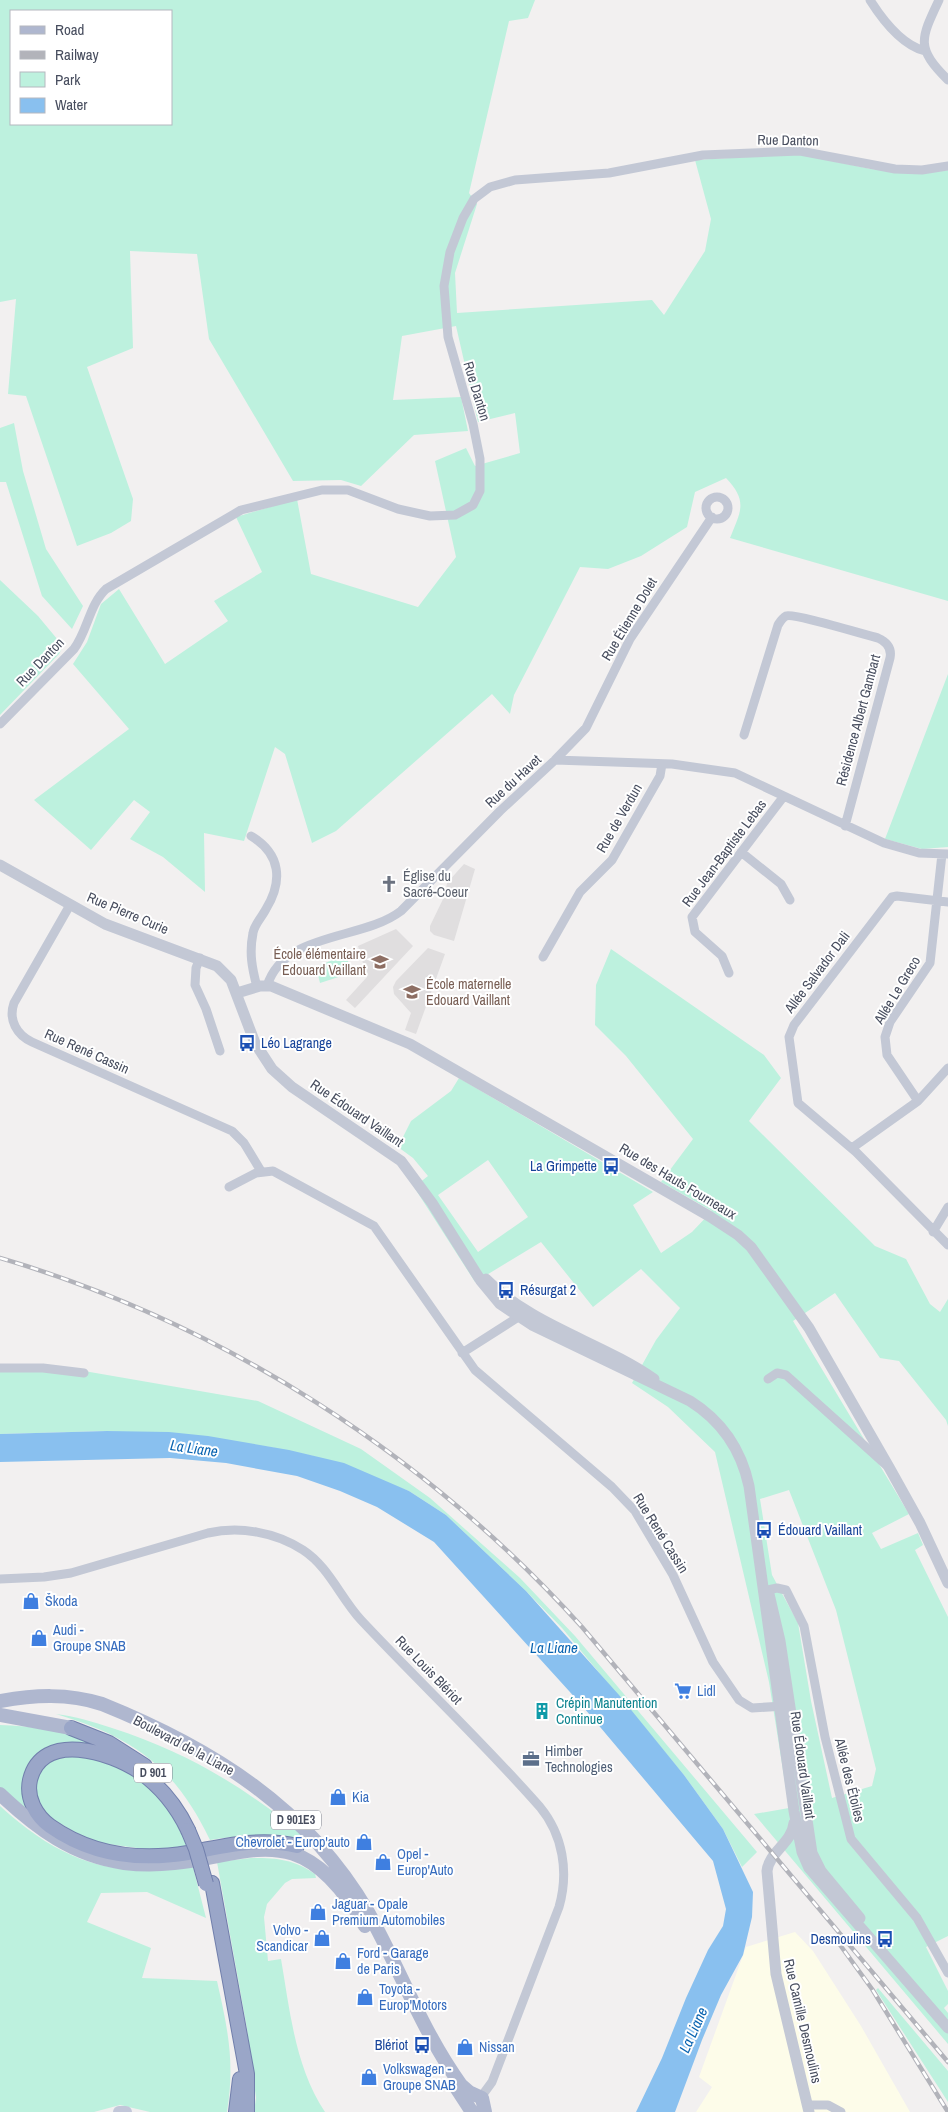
<svg xmlns="http://www.w3.org/2000/svg" width="948" height="2112" font-family="'Archivo Narrow',sans-serif">
  <style>
    .commercial { fill: #fdfce9 }
    .education { fill: #e0dedf }
    .green { fill: #bdf1de; fill-rule: evenodd }
    .water { fill: #89c0ef }
    .lines { fill: none; stroke-linecap: round; stroke-linejoin: round }
    .trunk-casing { stroke: #717fac; stroke-width: 16 }
    .minor { stroke: #c3c8d5; stroke-width: 9 }
    .tertiary { stroke: #c3c8d5; stroke-width: 11 }
    .secondary { stroke: #c2c7d9; stroke-width: 12 }
    .primary { stroke: #afb7cf; stroke-width: 14 }
    .trunk { stroke: #9aa6c8; stroke-width: 14 }
    .rail-casing { stroke: #b2b3ba; stroke-width: 4.5 }
    .rail { stroke: #fff; stroke-width: 2.5; stroke-dasharray: 8; stroke-linecap: butt }
    .trunk-bridge-casing { stroke: #717fac; stroke-width: 16; stroke-linecap: butt }
    .trunk-bridge { stroke: #9aa6c8; stroke-width: 14 }
    .labels { text-anchor: middle; dominant-baseline: central; stroke-width: 4; stroke-linejoin: round; paint-order: stroke }
    .shield { fill: #fff; stroke: #7e828e; stroke-width: 1 }
    .shield-label { font-size: 12px; font-weight: bold; fill: #474d5e }
    .street-label { font-size: 14px; fill: #474d5e; stroke: #fff }
    .worship-label { font-size: 14px; fill: #5b616d; stroke: #fff; text-anchor: start }
    .education-label { font-size: 14px; fill: #785e54; stroke: #fff; text-anchor: end }
    .transit-label { font-size: 14px; fill: #164399; stroke: #fff; text-anchor: start }
    .shop-label { font-size: 14px; fill: #366cbe; stroke: #fff; text-anchor: start }
    .culture-label { font-size: 14px; fill: #0d838f; stroke: #fff; text-anchor: start }
    .service-label { font-size: 14px; fill: #4e5e75; stroke: #fff; text-anchor: start }
    .water-label { font-size: 15px; font-style: italic; fill: #0863b0; stroke: #fff }
  </style>
  <rect width="100%" height="100%" fill="#f2f0f0"/>
  <path class="commercial" d="M795,1932l18,19 48,75 49,86h-214l16,-25 -13,-10 47,-130z"/>
  <path class="education" d="M464,864l11,5 -21,72 -20,-6 -4,-4v-5l15,-31 2,-12z
    M396,929l17,17 -58,62 -9,-8 21,-23 -9,-31z
    M428,948l17,6 -29,80 -11,-4 6,-17 -17,-19 -1,-7 3,-6z"/>
  <path class="green" d="M0,0h535l-7,18 -19,3 -40,172 8,11 -22,69 2,40 195,-13 12,15 41,-64 6,-32 -16,-59 103,-6 73,15 49,5 28,-4v431l-218,-63c11,-27 18,-37 -4,-60l-31,14 -8,35 -46,29 -33,13 -28,-2 -66,128 -4,19 -18,-20 -156,137 -24,12 -27,-89 -10,-7 -31,94 -40,-8 1,59 -42,-35 -33,-18 20,-27 -16,-12 -43,50 -57,-50 95,-71 -56,-65 14,-22 14,-38 18,-15 46,75 63,-43 -14,-20 48,-29 -26,-55 61,-18 14,75 107,33 38,-50 -21,-96 31,-13 9,18 45,-13 -5,-40 -37,9 -22,-96 -54,10 -9,64 68,-3 7,34 -54,4 -53,51 -20,-6 -48,1 -84,-142 -12,-85 -67,-3 3,97 -46,19 46,132 -2,22 -20,12 -34,13 -51,-150 -18,-2 8,-95 -16,3zM11,11h160v113h-160z
    M14,423l9,48 23,78 37,57 -11,23 -30,-33 -36,-114h-6v-54z
    M0,580l38,36 25,30 -4,8 -59,61z
    M948,674v173l-26,2 -37,-10z
    M611,949l153,106 17,23 -32,43 126,125 31,13 24,45 10,8 8,-13v127l-2,-6 -47,-59 -19,-3 -45,-65 -42,28 116,193 -37,19 9,16 37,-16 5,12 -8,5 33,67v319l-22,11 22,44v13l-4,4 4,5v31l-194,-230 35,-6 -20,-126 -54,-230 -47,-45 -36,-24 24,-43 24,-32 -39,-39 -48,38 -52,-65 -66,40 -61,-95 14,-11 -15,-18 -15,-11 13,-26 40,-30 8,-13 194,114 -20,13 28,48 31,-21 20,-21 -51,-29 32,-43 -67,-83 -31,-31 1,-40zM488,1160l40,57 -50,35 -40,-57zM789,1490l47,120 40,159 -4,17 -40,12 -21,-97 -13,-78 -26,-48 -12,-76z
    M344,955l3,2 4,16 -31,10 -4,-16z
    M0,1366l61,1 197,34 103,48 69,49 90,80 55,58 182,216 -15,15 -19,-38 -39,-54 -122,-147 -36,-37 -80,-76 -37,-24 -96,-35 -43,-9 -163,-16 -107,3z
    M56,1714c19,2 37,8 56,14 78,25 135,61 199,113 -34,-7 -67,-7 -101,-1 -35,-73 -77,-103 -154,-126z
    M0,1725c28,1 78,6 102,21 14,8 58,49 68,63 7,11 12,25 18,38l-36,3 -52,-7 -19,-7 -35,-21 -16,-1 -30,-26z
    M0,1806c62,56 110,72 193,61l13,51 -59,-26 -46,1 -14,29 64,26 -9,30 75,3c11,49 18,81 10,131h-77l-30,-7 -26,7h-94z
    M251,1858c25,0 43,1 64,16l1,4 -24,1 -7,4 -18,21 -3,13 4,44 13,-2c9,52 14,108 44,153h-71l2,-14 -9,-69 -30,-167z
    M878,1988l70,83v31l-72,-112z"/>
  <path class="water" d="M107,1431l62,1 39,4 81,14 55,13 65,28 37,24 80,76 93,104 65,80 39,54 30,63 -1,25 -9,38 -22,40 -19,45 -27,72h-39l26,-54 24,-60 22,-48 15,-24 3,-17 -13,-48 -134,-159 -145,-160 -57,-35 -37,-16 -43,-15 -71,-13 -56,-5 -170,4v-28z"/>
  <g class="lines">
    <g class="trunk-casing">
      <path id="trunk" d="M71,1728l38,15 36,23
        M188,1830c-11,-23 -28,-44 -48,-58 -29,-20 -98,-42 -110,8 -4,18 6,36 20,46 41,29 90,35 138,27 36,-7 73,-16 109,-7
        M212,1883l35,191v38
        M236,2112l4,-33"/>
    </g>
    <path class="minor" d="M870,0c12,19 32,45 55,51
      M939,0c-19,40 -23,48 9,80
      M706 508a11 11 0 1 1 22 0a11 11 0 1 1-22 0Z
      M0,724l74,-75c14,-19 15,-44 32,-60l135,-79 81,-20h26l50,19 32,7 25,-1 18,-10 7,-14v-32l-7,-35 -25,-87 -4,-51 6,-34 13,-34 11,-19 16,-12 25,-7 94,-7 94,-18 97,-4 95,18 27,1 26,-4
      M744,735l34,-110c2,-3 4,-7 8,-9 8,-3 79,19 92,22 9,4 14,10 12,20l-45,168
      M555,760l31,-32 44,-89 82,-122
      M251,836c30,18 32,45 15,73 -4,8 -12,16 -13,24 -4,20 -1,35 4,54
      M741,852l40,32 9,16
      M948,902l-51,-6 -5,1 -98,128 -5,12 9,66 58,49 92,93
      M70,905l-56,98c-6,17 3,32 18,39l200,89 12,12 17,28
      M543,957l37,-65 32,-32 48,-84 2,-12
      M200,958l-4,10 -1,17 11,24 14,42
      M729,973l-7,-17 -27,-24 -3,-15 92,-121
      M267,986c17,-55 95,-45 134,-75l99,-100 55,-51 117,4 63,9 149,70 35,10 29,1
      M918,1101l-31,-46 -2,-18 5,-15 40,-59 12,-109
      M852,1148l66,-47 30,-33
      M229,1187l27,-14 17,-2 101,55 101,144 137,117 23,24 38,64 40,87 26,38 13,8 32,-2
      M933,1232l15,-25
      M462,1353l61,-39
      M0,1368h43l41,5
      M768,1379l9,-6 9,2 100,90
      M0,1579l44,-2 27,-4 137,-40c32,-7 67,-1 95,17 26,17 37,47 58,70 59,63 122,122 179,187 23,28 29,65 19,100l-67,175 -11,15
      M763,1591l14,-3 9,2 18,36 21,111 26,102 66,79 31,55
      M808,2105h20l13,7"/>
    <path class="tertiary" d="M0,865l105,59 112,42 14,14 24,63 17,26 20,18 109,74 31,42 49,78 19,23 32,21 158,76c32,20 51,48 59,85l45,325 8,41 7,16 139,160
      M237,993l23,-7h11l139,58 299,172 29,19 13,12 58,81 81,141 30,54 28,60
      M486,1279c46,47 115,63 168,100
      M769,1594l11,47 32,212 9,18 39,47
      M794,1823c-2,20 -25,29 -27,48l9,103 33,138"/>
    <path class="secondary" d="M119,2112h7"/>
    <path class="primary" d="M0,1701c34,-6 68,-8 102,3 109,44 205,103 266,208 32,57 54,119 93,173l8,7 13,6 3,14
      M0,1715l71,13
      M0,1794c36,34 73,62 124,69 111,13 165,-69 241,63
      M455,2086l17,26"/>
    <use href="#trunk" class="trunk"/>
    <g class="rail-casing">
      <path id="rail" d="M0,1258c222,65 427,197 582,369l366,435
        M835,1938l37,51 76,123"/>
    </g>
    <use href="#rail" class="rail"/>
    <g class="trunk-bridge-casing">
      <path id="trunk-bridge" d="M188,1830l8,19 10,35"/>
    </g>
    <use href="#trunk-bridge" class="trunk-bridge"/>
  </g>
  <defs>
    <g id="church-bare" transform="scale(1.35)"><path d="M-1.2-6h2.4v3.5h3.3v2.4h-3.3V6h-2.4V-.1h-3.3v-2.4h3.3Z" fill="#6b7280" stroke="#fff" stroke-width="2.5" paint-order="stroke"/></g>
    <g id="school-bare" transform="scale(1.35)"><path d="M0-5L7-2L0 1L-7-2ZM-4 1L0 2.5L4 1V4Q0 6-4 4Z" fill="#8d6e63" stroke="#fff" stroke-width="2.5" paint-order="stroke"/></g>
    <g id="bus-bare" transform="scale(1.35)"><path d="M-5-6H5V4H4V6H2V4H-2V6H-4V4H-5ZM-3.5-4V0h7V-4ZM-3.5 1.2v1.5H-2V1.2ZM2 1.2v1.5H3.5V1.2Z" fill="#1a4fb4" stroke="#fff" stroke-width="2.5" paint-order="stroke"/></g>
    <g id="shop-bare" transform="scale(1.35)"><path d="M-5-2.5h2.3a2.7 3.5 0 0 1 5.4 0H5L5.5 6h-11ZM-1.5-2.5h3a1.5 2.3 0 0 0-3 0Z" fill="#3f7fe0" stroke="#fff" stroke-width="2.5" paint-order="stroke"/></g>
    <g id="supermarket-bare" transform="scale(1.35)"><path d="M-6-5.5h2.5l.6 2H6L4.5 2H-2.5L-4.4-4H-6ZM-1.5 3.2a1.3 1.3 0 1 0 .1 0ZM3 3.2a1.3 1.3 0 1 0 .1 0Z" fill="#3f7fe0" stroke="#fff" stroke-width="2.5" paint-order="stroke"/></g>
    <g id="building-bare" transform="scale(1.35)"><path d="M-4-6H4V6H1V3H-1V6H-4ZM-2.5-4.3h1.7v1.8h-1.7ZM.8-4.3h1.7v1.8H.8ZM-2.5-1h1.7V.8h-1.7ZM.8-1h1.7V.8H.8Z" fill="#0f9aa8" stroke="#fff" stroke-width="2.5" paint-order="stroke"/></g>
    <g id="office-bare" transform="scale(1.35)"><path d="M-6-3h4V-5.5h4V-3h4V5H-6ZM-1-4.5V-3h2v-1.5ZM-6 0V1H6V0Z" fill="#5c6f8a" stroke="#fff" stroke-width="2.5" paint-order="stroke"/></g>
  </defs>
  <g fill-rule="evenodd">
    <use href="#church-bare" x="389" y="884"/>
    <use href="#school-bare" x="380" y="962"/>
    <use href="#school-bare" x="412" y="992"/>
    <use href="#bus-bare" x="247" y="1043"/>
    <use href="#bus-bare" x="611" y="1166"/>
    <use href="#bus-bare" x="506" y="1290"/>
    <use href="#bus-bare" x="764" y="1530"/>
    <use href="#shop-bare" x="31" y="1601"/>
    <use href="#shop-bare" x="39" y="1638"/>
    <use href="#supermarket-bare" x="683" y="1691"/>
    <use href="#building-bare" x="542" y="1711"/>
    <use href="#office-bare" x="531" y="1759"/>
    <use href="#shop-bare" x="338" y="1797"/>
    <use href="#shop-bare" x="364" y="1842"/>
    <use href="#shop-bare" x="383" y="1862"/>
    <use href="#shop-bare" x="318" y="1912"/>
    <use href="#shop-bare" x="322" y="1938"/>
    <use href="#bus-bare" x="885" y="1939"/>
    <use href="#shop-bare" x="343" y="1961"/>
    <use href="#shop-bare" x="365" y="1997"/>
    <use href="#bus-bare" x="422" y="2045"/>
    <use href="#shop-bare" x="465" y="2047"/>
    <use href="#shop-bare" x="369" y="2077"/>
  </g>
  <g class="labels">
    <g class="shield">
      <rect x="134" y="1763.5" width="38" height="19" rx="4"/>
      <rect x="271" y="1810.5" width="50" height="19" rx="4"/>
    </g>
    <g class="shield-label">
      <text x="153" y="1773">D 901</text>
      <text x="296" y="1820">D 901E3</text>
    </g>
    <g class="street-label">
      <text transform="translate(788 140) rotate(1)">Rue Danton</text>
      <text transform="translate(477 391) rotate(73)">Rue Danton</text>
      <text transform="translate(629 619) rotate(-59)">Rue Étienne Dolet</text>
      <text transform="translate(40 662) rotate(-46)">Rue Danton</text>
      <text transform="translate(858 720) rotate(-75)">Résidence Albert Gambart</text>
      <text transform="translate(513 781) rotate(-43)">Rue du Havet</text>
      <text transform="translate(619 818) rotate(-60)">Rue de Verdun</text>
      <text transform="translate(724 853) rotate(-53)">Rue Jean-Baptiste Lebas</text>
      <text transform="translate(128 913) rotate(23)">Rue Pierre Curie</text>
      <text transform="translate(817 972) rotate(-53)">Allée Salvador Dali</text>
      <text transform="translate(897 990) rotate(-59)">Allée Le Greco</text>
      <text transform="translate(87 1051) rotate(24)">Rue René Cassin</text>
      <text transform="translate(357 1113) rotate(34)">Rue Édouard Vaillant</text>
      <text transform="translate(678 1181) rotate(31)">Rue des Hauts Fourneaux</text>
      <text transform="translate(661 1533) rotate(58)">Rue René Cassin</text>
      <text transform="translate(429 1670) rotate(46)">Rue Louis Blériot</text>
      <text transform="translate(184 1745) rotate(28)">Boulevard de la Liane</text>
      <text transform="translate(803 1765) rotate(82)">Rue Édouard Vaillant</text>
      <text transform="translate(850 1780) rotate(76)">Allée des Étoiles</text>
      <text transform="translate(803 2021) rotate(77)">Rue Camille Desmoulins</text>
    </g>
    <g class="worship-label">
      <text x="403" y="876">Église du<tspan x="403" dy="16">Sacré-Coeur</tspan></text>
    </g>
    <g class="education-label">
      <text x="366" y="954">École élémentaire<tspan x="366" dy="16">Edouard Vaillant</tspan></text>
      <text x="426" y="984" text-anchor="start">École maternelle<tspan x="426" dy="16">Edouard Vaillant</tspan></text>
    </g>
    <g class="transit-label">
      <text x="261" y="1043">Léo Lagrange</text>
      <text x="597" y="1166" text-anchor="end">La Grimpette</text>
      <text x="520" y="1290">Résurgat 2</text>
      <text x="778" y="1530">Édouard Vaillant</text>
      <text x="871" y="1939" text-anchor="end">Desmoulins</text>
      <text x="408" y="2045" text-anchor="end">Blériot</text>
    </g>
    <g class="shop-label">
      <text x="45" y="1601">Škoda</text>
      <text x="53" y="1630">Audi -<tspan x="53" dy="16">Groupe SNAB</tspan></text>
      <text x="697" y="1691">Lidl</text>
      <text x="352" y="1797">Kia</text>
      <text x="350" y="1842" text-anchor="end">Chevrolet - Europ'auto</text>
      <text x="397" y="1854">Opel -<tspan x="397" dy="16">Europ'Auto</tspan></text>
      <text x="332" y="1904">Jaguar - Opale<tspan x="332" dy="16">Premium Automobiles</tspan></text>
      <text x="308" y="1930" text-anchor="end">Volvo -<tspan x="308" dy="16">Scandicar</tspan></text>
      <text x="357" y="1953">Ford - Garage<tspan x="357" dy="16">de Paris</tspan></text>
      <text x="379" y="1989">Toyota -<tspan x="379" dy="16">Europ'Motors</tspan></text>
      <text x="479" y="2047">Nissan</text>
      <text x="383" y="2069">Volkswagen -<tspan x="383" dy="16">Groupe SNAB</tspan></text>
    </g>
    <g class="culture-label">
      <text x="556" y="1703">Crépin Manutention<tspan x="556" dy="16">Continue</tspan></text>
    </g>
    <g class="service-label">
      <text x="545" y="1751">Himber<tspan x="545" dy="16">Technologies</tspan></text>
    </g>
    <g class="water-label">
      <text transform="translate(194 1448) rotate(8)">La Liane</text>
      <text x="554" y="1647">La Liane</text>
      <text transform="translate(693 2030) rotate(-66)">La Liane</text>
    </g>
  </g>
  <rect x="10" y="10" width="162" height="115" fill="#ffffff" stroke="#b5b8bf"/>
  <rect x="20" y="26" width="25" height="8" fill="#afb7cf" stroke="#b5b8bf"/>
  <text x="55" y="35" font-size="15" fill="#474d5e">Road</text>
  <rect x="20" y="51" width="25" height="8" fill="#b2b3ba" stroke="#b5b8bf"/>
  <text x="55" y="60" font-size="15" fill="#474d5e">Railway</text>
  <rect x="20" y="72" width="25" height="15" fill="#bdf1de" stroke="#b5b8bf"/>
  <text x="55" y="85" font-size="15" fill="#474d5e">Park</text>
  <rect x="20" y="98" width="25" height="15" fill="#89c0ef" stroke="#b5b8bf"/>
  <text x="55" y="110" font-size="15" fill="#474d5e">Water</text>
</svg>
